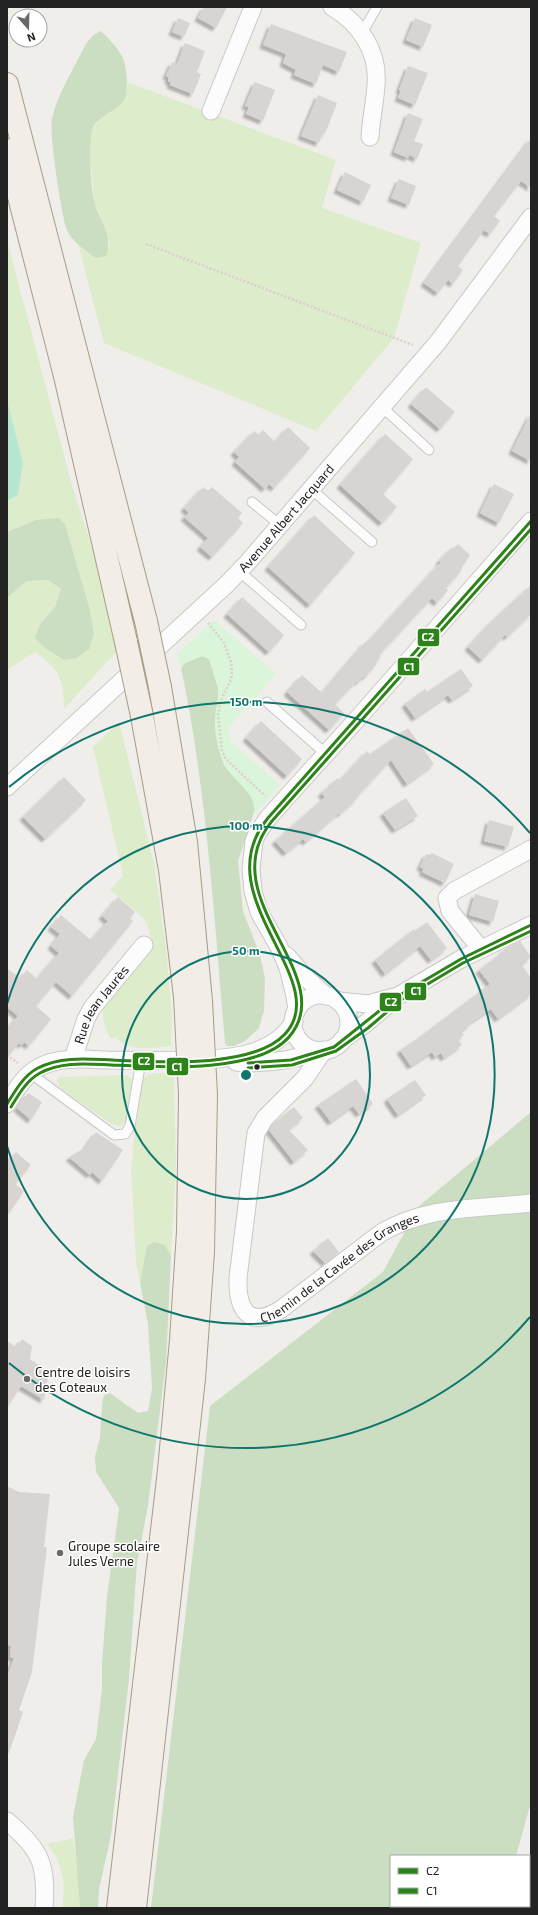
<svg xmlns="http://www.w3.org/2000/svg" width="538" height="1915" font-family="'Exo 2',sans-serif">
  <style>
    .grass { fill: #ddeccb }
    .forest { fill: #cbdec1 }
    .park { fill: #daf5da }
    .pitch { fill: #b7e6d2 }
    .building { fill: #d7d4d2; filter: url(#shadow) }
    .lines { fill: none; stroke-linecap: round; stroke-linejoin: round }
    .lane-casing { stroke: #c9c8c7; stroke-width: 11 }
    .street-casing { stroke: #c9c8c7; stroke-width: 19 }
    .primary-casing { stroke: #a79c86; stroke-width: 24 }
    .path { stroke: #dccecd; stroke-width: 2.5; stroke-dasharray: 2 2; stroke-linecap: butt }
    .lane { stroke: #fdfcfc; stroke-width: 9 }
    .street { stroke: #fdfcfc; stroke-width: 17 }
    .primary { stroke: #f3ede7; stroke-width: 22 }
    .primary-bridge-casing { stroke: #a79c86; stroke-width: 24; stroke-linecap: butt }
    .primary-bridge { stroke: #f3ede7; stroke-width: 22 }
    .bus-1-casing { stroke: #fff; stroke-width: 6 }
    .bus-2-casing { stroke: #fff; stroke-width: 6 }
    .bus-1 { stroke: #2c8317; stroke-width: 3 }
    .bus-2 { stroke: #2c8317; stroke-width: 3 }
    .ring { fill: none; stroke: #0f766e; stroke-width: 2 }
    .bus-dot { fill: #222; stroke: #fff; stroke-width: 1.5 }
    .poi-dot { fill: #6a6968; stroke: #fff; stroke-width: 1.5 }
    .labels { text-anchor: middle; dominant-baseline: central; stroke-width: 3; stroke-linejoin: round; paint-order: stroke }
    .street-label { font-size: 13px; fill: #222; stroke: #fff }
    .poi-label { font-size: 13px; fill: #222; stroke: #fff; text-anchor: start }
    .centre { fill: #0f766e; stroke: #fff; stroke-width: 2 }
    .ring-label { font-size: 12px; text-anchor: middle; font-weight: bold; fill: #0f766e; stroke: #fff; stroke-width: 3; stroke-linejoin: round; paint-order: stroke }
    .line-badge { stroke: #fff; stroke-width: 1.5 }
    .badge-label { font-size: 11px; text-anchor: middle; font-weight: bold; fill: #fff }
  </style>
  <defs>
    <filter id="shadow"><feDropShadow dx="-3.5" dy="3.5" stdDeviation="1" flood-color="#0004"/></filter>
  </defs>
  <rect width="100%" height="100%" fill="#f0eeeb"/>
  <path class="grass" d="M127,82l209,78 -14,48 99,35 -27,95 -78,93 -212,-88 -26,-99 17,14 15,-12 -5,-17 -11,-28 -3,-38v-31l11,-16 21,-14 5,-15z
    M7,240l66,249 20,61 24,101 -53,58c0,-29 -5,-41 -29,-57l-28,18v-72l20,-17 21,-1 13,9 -6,18 -15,17 54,10 -4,-24 -25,-86 -29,-4 -29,12v-31l11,-6 5,-32 -16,-63z
    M119,722l35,141 12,85 6,70 -1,28c-20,2 -41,7 -56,-9l-4,2c-5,-10 -12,-24 -6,-35 13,-27 60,-45 41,-81 -4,-9 -28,-26 -36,-33l13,-15 -30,-128z
    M157,1073l17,1 2,92 -5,90 -6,-11 -18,1 -7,37 -4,-22 -5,-92 4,-39 8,-51 5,-4z
    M127,1075l5,5 -6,41 -6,5 -9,-2 -51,-36 -3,-8 3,-3z
    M73,1838l5,36 2,34h-18c4,-24 1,-45 -15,-64z"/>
  <path class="forest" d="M101,31c8,8 15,15 21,25 5,9 8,39 0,47 -10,10 -29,15 -31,32 -1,19 -1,47 3,66 5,20 20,34 12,55l-11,2c-9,-8 -23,-16 -28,-28 -6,-15 -18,-96 -15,-111 4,-20 15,-38 24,-56 7,-12 11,-27 25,-32z
    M59,518l6,6 25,86 4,24 -5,15 -12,9 -13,2 -19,-12 -10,-10 5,-14 15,-17 6,-18 -13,-9 -21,1 -20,17v-66l29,-12z
    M202,656l7,3 9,29v13l-2,10 8,54 29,33 2,11 -17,52 5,50 17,44 5,23 -1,33 -5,17 -14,13 -11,5h-7l-2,-3c-11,-125 -18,-252 -44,-375l4,-5z
    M531,1112v690l-15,54h-125v50h110v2h-350l59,-502 173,-134 35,-65z
    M154,1242l11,3 6,11 -5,107 -18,143 -11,56 -8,117 -18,156 -12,55 -1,18h-18l-7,-91 11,-57 12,-21 6,-50v-26l5,-66 12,-89 -23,-36 -1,-16 5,-18 2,-34 2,-9 6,-2 28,20 10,-2 4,-23 -4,-64 -8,-41 7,-37z"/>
  <path class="park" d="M214,620l62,54 -47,53 1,14 50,44 -27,31c8,-22 -23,-36 -30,-54 -6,-15 -10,-36 -7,-52 1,-7 3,-14 2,-21 -1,-10 -6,-20 -9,-30l-7,-3 -17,7 -4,5 -4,-14z"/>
  <path class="pitch" d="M7,400l16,63 -5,32 -11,6z"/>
  <path class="building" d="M204,7h23l-11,21 -18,-10z
    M178,18l12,5 -6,14 -12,-5z
    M415,18l17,7 -9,22 -17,-7z
    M271,24l76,28 -8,20 -16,-7 -7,19 -22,-9 2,-5 -13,-7 3,-9 -23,-9z
    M185,43l20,8 -8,21 4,2 -8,20 -23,-9 1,-3 -3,-1 1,-4 -3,-1 6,-14 5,2z
    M408,66l20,7 -13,32 -17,-7 3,-7 -2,-1z
    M255,82l20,8 -12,31 -17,-7 3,-7 -4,-1z
    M318,95l19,8 -12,31 -2,-1 -4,10 -18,-7z
    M408,113l15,6 -9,22 9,3 -6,15 -8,-4 -1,3 -14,-6z
    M531,138v50l-10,-7 -27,35 6,5 -10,13 -6,-4 -26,36 5,4 -10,14 -5,-4 -10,13 -14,-10z
    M345,172l26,13 -8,17 -26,-12z
    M399,179l17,7 -7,19 -18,-7z
    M426,387l29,25 -15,17 -29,-25z
    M531,413v48l-19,-10z
    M288,427l22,21 -36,40 -5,-4 -4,5 -30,-27 4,-5 -5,-5 20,-21 5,4 4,-5 12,12z
    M385,434l28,25 -30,35 14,13 -15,16 -42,-38z
    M494,484l20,10 -15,29 -19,-10z
    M203,487l5,4 4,-4 30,26 -4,5 5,5 -31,34 -12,-10 8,-9 -24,-21 5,-4 -5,-5z
    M314,515l41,38 -45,52 -42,-38z
    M458,544l12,11 -9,14 1,1 -16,18 2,2 -11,13 -5,-5 -53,57 2,2 -6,6 2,1 -12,13 -1,-1 -6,6 -1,-1 -22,23 9,9 -15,17 -42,-38 15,-17 20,18 43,-51 2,1 74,-81 -2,-1 12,-13 2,1z
    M531,585v29l-24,23 -2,-2 -23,25 -14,-13 21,-23z
    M242,597l42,38 -15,17 -42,-38z
    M461,669l12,17 -21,14 -4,-5 -33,23 -10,-14 20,-15 2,3z
    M261,721l41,38 -15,17 -41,-38z
    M408,728l26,36 -27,20 -16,-24 -35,38 1,1 -17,15 -1,-1 -33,29 -3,-3 -17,14 -11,-12 50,-44 -4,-4 17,-15 2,2 27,-29 3,3z
    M64,777l22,23 -41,39 -22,-22z
    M406,798l12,18 -23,14 -12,-17z
    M489,820l25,7 -6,20 -24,-6z
    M432,853l22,11 -9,19 -23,-11 2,-3 -4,-2 6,-13 4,1z
    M475,894l24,7 -6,21 -24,-7z
    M118,897l17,15 -5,6 3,3 -61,75 -16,-14 -20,24 15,13 -22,27 -5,-4 -2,3 -3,-2 -12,14v-28l11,-13 -11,-9v-39l13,10 7,-8 10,9 22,-26 -8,-7 9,-12 -9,-7 10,-12 30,25 17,-19 -6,-5z
    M427,922l20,26 -16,12 -11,-14 -35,28 -10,-14 39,-31 1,2z
    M520,941l11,16 -9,8 9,13v16l-33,25 -7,-10 -21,14 1,1 -10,7 3,4 -6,5 4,5 -18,13 -3,-5 -6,4 -3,-5 -21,14 -11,-16 17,-11 73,-55 -11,-14 25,-19 -1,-1z
    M356,1079l17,25 -14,10 -6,-8 -22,16 -13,-17z
    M415,1080l11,15 -28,20 -11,-16z
    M28,1093l14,9 -11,18 -14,-12z
    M294,1107l9,11 -14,12 19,20 -14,12 -25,-32 4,-6z
    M96,1132l27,18 -21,31 -10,-9 -2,3 -21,-18 16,-9z
    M16,1152l15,13 -16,19 9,7 -17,25v-54z
    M328,1238l11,14 -14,11 -12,-12z
    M22,1339l10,7 -2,13 19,13 -5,28 -23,-14 -14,22v-67l9,6z
    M7,1486l12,6 31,2 -6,53h3l-15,125 -13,38 4,2 -14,41h-2v-76l7,-19 -4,-1 1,-11 -4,-1z"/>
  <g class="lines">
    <g class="lane-casing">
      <path id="lane" d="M362,33l15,-26
        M382,407l47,43
        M311,489l61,53
        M252,502l28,23
        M239,571l62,54
        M267,702l59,52
        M30,1073l84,62 11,-1 5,-8 11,-65"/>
    </g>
    <g class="street-casing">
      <g id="street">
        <path d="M332,7c28,16 47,45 44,78 -1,17 -5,34 -6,52"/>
        <path d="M211,111l42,-104"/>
        <path id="s1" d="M7,787l220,-203 21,-22 190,-220 93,-125"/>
        <path d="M481,949l-31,-38 -3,-13 7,-7 77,-42"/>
        <path d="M287,956l19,22 20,18"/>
        <circle cx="321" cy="1023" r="28"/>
        <path d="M338,1001l30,3 26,-7"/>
        <path d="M297,1010l-2,-14 -7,-28 -9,-21 -20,-35 -6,-21 -2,-22 3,-28 3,-7 11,-16 91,-101 172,-196"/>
        <path d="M342,1040l23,-16 33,-28 63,-37 70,-34"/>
        <path id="s2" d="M324,1050l-19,28 -40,40 -9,15 -18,145c-1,31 10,51 42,32l101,-77c46,-28 99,-24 150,-30"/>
        <path id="s3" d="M73,1059l13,-40 6,-11 52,-63"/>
        <path d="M236,1062c29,3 57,-2 84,-11"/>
        <path d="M7,1104c8,-12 16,-27 29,-35 21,-13 48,-10 71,-9 25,0 49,1 74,0 39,-1 89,0 113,-38"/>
        <path d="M7,1821c34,29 40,43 37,87"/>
      </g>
    </g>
    <g class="primary-casing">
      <path id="primary" d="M7,84l139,537
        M7,150l58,226 61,266
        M160,687l26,155 15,159
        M142,716l28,154 15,127
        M118,1908l51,-438 12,-130 7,-108 2,-138
        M135,1908l59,-529 9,-127 3,-157"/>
    </g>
    <path class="path" d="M146,244l267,101
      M208,623l16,20 7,19 1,12 -2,8 -9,18 -3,15 4,36 4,8 39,37
      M7,1055l11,8"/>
    <use href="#lane" class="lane"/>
    <use href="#street" class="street"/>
    <use href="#primary" class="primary"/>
    <g class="primary-bridge-casing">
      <path id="primary-bridge" d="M146,621l14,66
        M126,642l16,74
        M185,997l5,97
        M201,1001l5,94"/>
    </g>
    <use href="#primary-bridge" class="primary-bridge"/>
    <g class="bus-1-casing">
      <path id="bus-1" d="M248,1063l43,-3 43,-13 64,-51 63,-37 70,-34
        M7,1104c8,-13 17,-29 31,-36 23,-12 50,-9 74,-8 45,2 141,9 173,-26 50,-54 -82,-138 -17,-216l263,-297"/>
    </g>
    <g class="bus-2-casing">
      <path id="bus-2" d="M248,1068l44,-3 44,-14 32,-23 33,-28 62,-37 68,-32
        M11,1107c8,-13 16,-27 29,-34 22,-12 48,-9 71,-8 45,2 146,9 178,-28 53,-61 -80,-140 -17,-216l259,-292"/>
    </g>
    <use href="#bus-1" class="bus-1"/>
    <use href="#bus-2" class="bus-2"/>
  </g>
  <g class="ring">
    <circle cx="246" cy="1075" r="124"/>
    <path d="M7 1004A249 249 0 1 1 7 1146"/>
    <path d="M530 1317A373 373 0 0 1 9 1363M9 787A373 373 0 0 1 530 833"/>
  </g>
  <circle class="bus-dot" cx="257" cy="1067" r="3.5"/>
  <g class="poi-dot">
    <circle cx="27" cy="1379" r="4"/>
    <circle cx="60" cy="1553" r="4"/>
  </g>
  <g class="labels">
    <g class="street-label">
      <text stroke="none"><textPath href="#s1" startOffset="388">Avenue Albert Jacquard</textPath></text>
      <text stroke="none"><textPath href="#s3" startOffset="62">Rue Jean Jaurès</textPath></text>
      <text stroke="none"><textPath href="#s2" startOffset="400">Chemin de la Cavée des Granges</textPath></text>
    </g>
    <g class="poi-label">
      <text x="35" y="1372">Centre de loisirs<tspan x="35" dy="15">des Coteaux</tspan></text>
      <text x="68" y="1546">Groupe scolaire<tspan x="68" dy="15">Jules Verne</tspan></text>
    </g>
  </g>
  <circle cx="246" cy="1075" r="6" class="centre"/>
  <g class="ring-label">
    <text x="246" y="706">150 m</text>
    <text x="246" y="830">100 m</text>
    <text x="246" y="955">50 m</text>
  </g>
  <g class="line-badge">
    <rect x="417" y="628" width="23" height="19" rx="4" fill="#2c8317"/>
    <rect x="397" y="657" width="23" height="19" rx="4" fill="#2c8317"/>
    <rect x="404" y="982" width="23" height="19" rx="4" fill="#2c8317"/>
    <rect x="379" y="992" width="23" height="20" rx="4" fill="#2c8317"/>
    <rect x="132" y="1052" width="23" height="19" rx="4" fill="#2c8317"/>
    <rect x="166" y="1057" width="23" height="19" rx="4" fill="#2c8317"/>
  </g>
  <g class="badge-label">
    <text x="428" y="641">C2</text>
    <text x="409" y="671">C1</text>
    <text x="416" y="995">C1</text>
    <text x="391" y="1006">C2</text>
    <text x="144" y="1065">C2</text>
    <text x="177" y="1071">C1</text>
  </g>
  <rect width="538" height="1915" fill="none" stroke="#222222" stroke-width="16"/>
  <rect x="390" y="1855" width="140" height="52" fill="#ffffff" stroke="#a7a7a7"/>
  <rect x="398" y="1868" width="20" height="6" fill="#2c8317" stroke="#a7a7a7"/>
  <text x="426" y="1875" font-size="12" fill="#222222">C2</text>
  <rect x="398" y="1888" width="20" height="6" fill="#2c8317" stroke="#a7a7a7"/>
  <text x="426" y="1895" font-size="12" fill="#222222">C1</text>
  <g transform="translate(28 28) rotate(160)"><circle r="19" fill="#ffffff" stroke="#a7a7a7"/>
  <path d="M0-3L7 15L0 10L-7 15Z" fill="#6a6968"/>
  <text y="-6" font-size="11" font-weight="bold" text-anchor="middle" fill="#222222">N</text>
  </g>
</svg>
